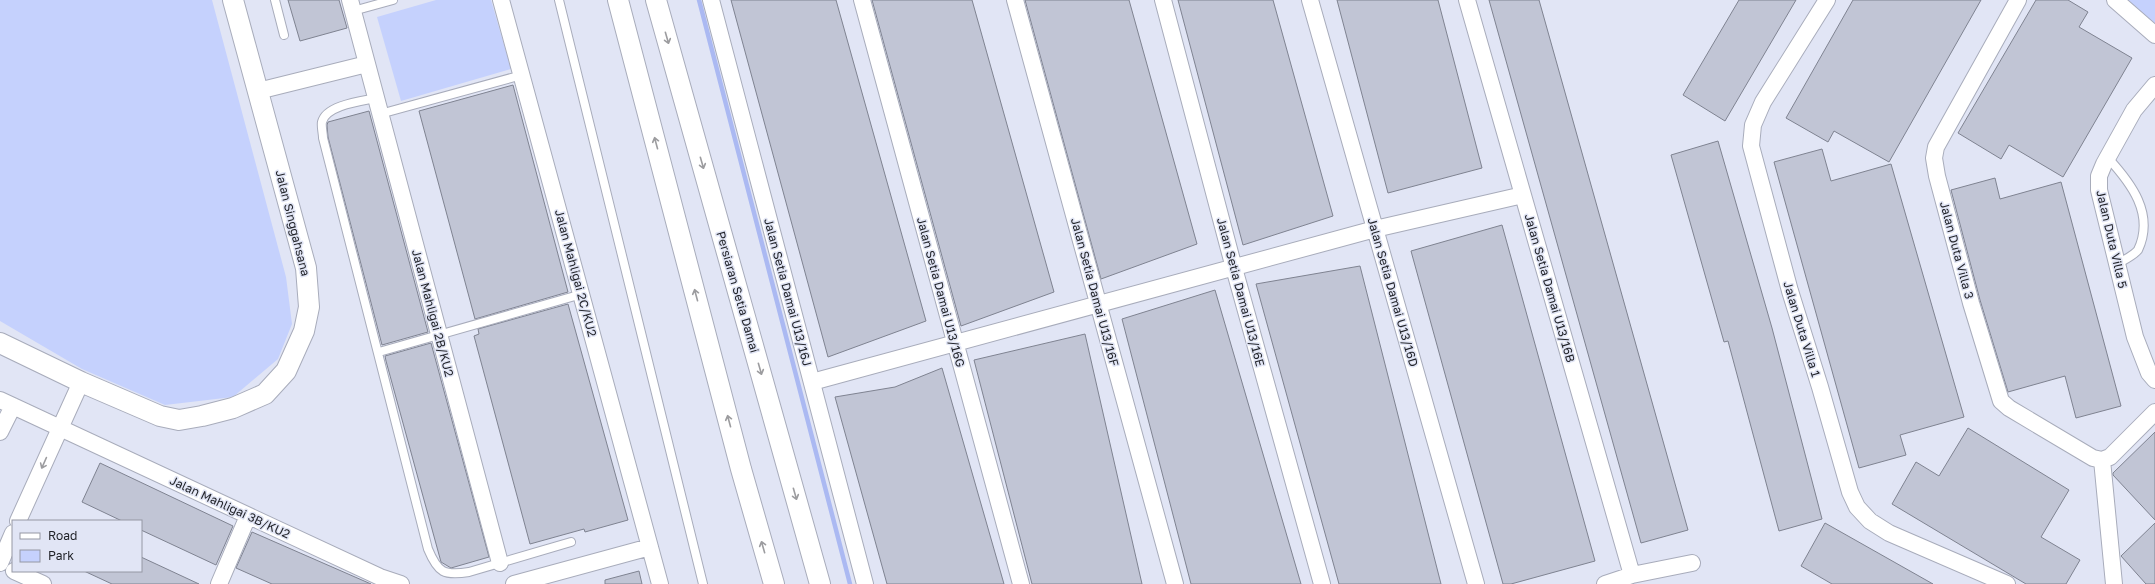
<svg xmlns="http://www.w3.org/2000/svg" width="2155" height="584" font-family="'Golos Text',sans-serif">
  <style>
    .green { fill: #c5d1fd }
    .lines { fill: none; stroke-linecap: round; stroke-linejoin: round }
    .stream { stroke: #abb9f2; stroke-width: 4.5 }
    .building { fill: #c1c5d5; stroke: #7f8391 }
    .service-casing { stroke: #a8acbb; stroke-width: 10 }
    .minor-casing { stroke: #a8acbb; stroke-width: 18 }
    .tertiary-casing { stroke: #a8acbb; stroke-width: 22 }
    .service { stroke: #fff; stroke-width: 8 }
    .minor { stroke: #fff; stroke-width: 16 }
    .tertiary { stroke: #fff; stroke-width: 20 }
    .oneway { stroke: #9c9c9f }
    .labels { text-anchor: middle; dominant-baseline: central; stroke-width: 3; stroke-linejoin: round; paint-order: stroke }
    .street-label { font-size: 12px; fill: #22242a; stroke: #e1e5f5 }
  </style>
  <rect width="100%" height="100%" fill="#e1e5f5"/>
  <path class="green" d="M0,0h212l74,277 6,47 -14,35 -45,38 -68,8 -83,-36 -82,-48z
    M436,0h55l20,69 -110,32 -24,-84z
    M2125,0h30v28z"/>
  <g class="lines">
    <path class="stream" d="M699,0l151,584"/>
  </g>
  <path class="building" d="M288,0h51l8,28 -47,13z
    M731,0h105l90,321 -98,36z
    M872,0h100l82,292 -93,34z
    M1025,0h104l68,244 -96,35z
    M1178,0h95l60,216 -90,29z
    M1337,0h101l44,168 -94,25z
    M1489,0h50l149,530 -47,13z
    M1739,0h57l-71,121 -42,-26z
    M1853,0h128l-92,162 -55,-31 -6,11 -42,-24z
    M2036,0h32l20,12 -9,15 53,31 -69,119 -54,-32 -8,14 -43,-26z
    M513,85l55,207 -93,27 -56,-208z
    M369,111l59,221 -46,13 -54,-208 -1,-12 1,-3z
    M1718,141l54,187 50,191 -43,12 -51,-190 -4,1 -53,-187z
    M1822,149l9,32 60,-17 73,253 -64,18 6,20 -47,13 -85,-306z
    M1995,178l5,21 61,-17 60,224 -45,12 -11,-42 -57,16 -28,-92 -29,-110z
    M1502,225l93,336 -84,23h-8l-92,-333z
    M1360,266l81,318h-102l-83,-300z
    M1215,290l86,294h-110l-69,-265z
    M568,304l60,216 -43,12 -1,-3 -54,15 -56,-208 5,-2 -1,-5z
    M1085,334l57,250h-110l-58,-224z
    M431,343l58,214 -38,11 -10,-6 -55,-201 -1,-5z
    M942,368l62,216h-117l-52,-187 60,-10z
    M1968,428l101,62 -28,47 39,23 -14,24h-40l-134,-80 24,-42 23,14z
    M2155,432v88l-42,-45v-2z
    M100,463l133,63 -17,39 -75,-35v-9h-19l-40,-19z
    M1825,523l108,61h-101l-31,-18z
    M2155,523v61h-9l-25,-28z
    M252,532l119,52h-99l-36,-16z
    M141,557l58,27h-87l-28,-13h57z
    M639,571l3,13h-37v-4z"/>
  <g class="lines">
    <g class="service-casing">
      <path id="service" d="M275,0l9,35
        M559,0l144,584
        M353,11l40,-11
        M376,98c-14,3 -50,7 -54,24 -1,4 1,11 1,16l105,411c10,24 16,27 41,23l102,-30
        M380,114l142,-39
        M2108,158c23,25 47,56 30,92 -5,6 -14,10 -21,14
        M379,352l203,-58"/>
    </g>
    <g class="minor-casing">
      <path id="minor" d="M350,0l150,563
        M501,0l159,584
        M711,0l154,584
        M862,0l159,584
        M1015,0l160,584
        M1163,0l71,268 88,316
        M1310,0l166,584
        M1467,0l165,575
        M1827,0l-64,102 -10,23 -2,21 39,145 30,96 30,105 7,15 13,14 19,12 118,51
        M2018,0l-82,147 -2,11 3,18 34,127 30,98 8,7 84,50 9,2
        M2115,0l40,35
        M2155,85l-21,25 -30,54 -5,12v14l36,147 14,36 6,7
        M258,91l109,-27
        M812,382l563,-153 148,-34
        M0,400l380,177 21,7
        M0,432l13,-26
        M2102,460l12,124
        M2102,460l8,-3 45,-45
        M18,521l63,-139
        M0,563l13,-30
        M14,571l29,13
        M219,584l29,-68
        M514,584l136,-37
        M1605,584l27,-9 60,-12"/>
    </g>
    <g class="tertiary-casing">
      <path id="tertiary" d="M618,0l123,469 33,115
        M656,0l164,584
        M0,343l81,39 79,34 19,4 23,-4 31,-8 32,-14 21,-23 18,-40 5,-24 -3,-39 -73,-268"/>
    </g>
    <use href="#service" class="service"/>
    <use href="#minor" class="minor"/>
    <use href="#tertiary" class="tertiary"/>
  </g>
  <defs><path id="oneway-shaft" d="M-6 0H5M1.5-3L5.5 0L1.5 3" fill="none" stroke-width="1.6" stroke-linecap="round" stroke-linejoin="round"/></defs>
  <g class="oneway">
    <use href="#oneway-shaft" transform="translate(667 38) rotate(74)"/>
    <use href="#oneway-shaft" transform="translate(656 143) rotate(-105)"/>
    <use href="#oneway-shaft" transform="translate(702 163) rotate(74)"/>
    <use href="#oneway-shaft" transform="translate(696 295) rotate(-105)"/>
    <use href="#oneway-shaft" transform="translate(760 369) rotate(74)"/>
    <use href="#oneway-shaft" transform="translate(729 421) rotate(-105)"/>
    <use href="#oneway-shaft" transform="translate(44 463) rotate(114)"/>
    <use href="#oneway-shaft" transform="translate(795 494) rotate(74)"/>
    <use href="#oneway-shaft" transform="translate(763 547) rotate(-106)"/>
  </g>
  <g class="labels">
    <g class="street-label">
      <text transform="translate(293 223) rotate(76)">Jalan Singgahsana</text>
      <text transform="translate(2112 239) rotate(77)">Jalan Duta Villa 5</text>
      <text transform="translate(1957 250) rotate(75)">Jalan Duta Villa 3</text>
      <text transform="translate(576 273) rotate(75)">Jalan Mahligai 2C/KU2</text>
      <text transform="translate(1550 288) rotate(74)">Jalan Setia Damai U13/16B</text>
      <text transform="translate(738 292) rotate(74)">Persiaran Setia Damai</text>
      <text transform="translate(788 292) rotate(75)">Jalan Setia Damai U13/16J</text>
      <text transform="translate(941 292) rotate(75)">Jalan Setia Damai U13/16G</text>
      <text transform="translate(1095 292) rotate(75)">Jalan Setia Damai U13/16F</text>
      <text transform="translate(1241 292) rotate(75)">Jalan Setia Damai U13/16E</text>
      <text transform="translate(1393 292) rotate(74)">Jalan Setia Damai U13/16D</text>
      <text transform="translate(433 313) rotate(75)">Jalan Mahligai 2B/KU2</text>
      <text transform="translate(1802 329) rotate(73)">Jalan Duta Villa 1</text>
      <text transform="translate(230 507) rotate(25)">Jalan Mahligai 3B/KU2</text>
    </g>
  </g>
  <rect x="12" y="520" width="130" height="52" fill="#e1e5f5" stroke="#9598a4"/>
  <rect x="20" y="533" width="20" height="6" fill="#ffffff" stroke="#9598a4"/>
  <text x="48" y="540" font-size="12" fill="#22242a">Road</text>
  <rect x="20" y="550" width="20" height="12" fill="#c5d1fd" stroke="#9598a4"/>
  <text x="48" y="560" font-size="12" fill="#22242a">Park</text>
</svg>
